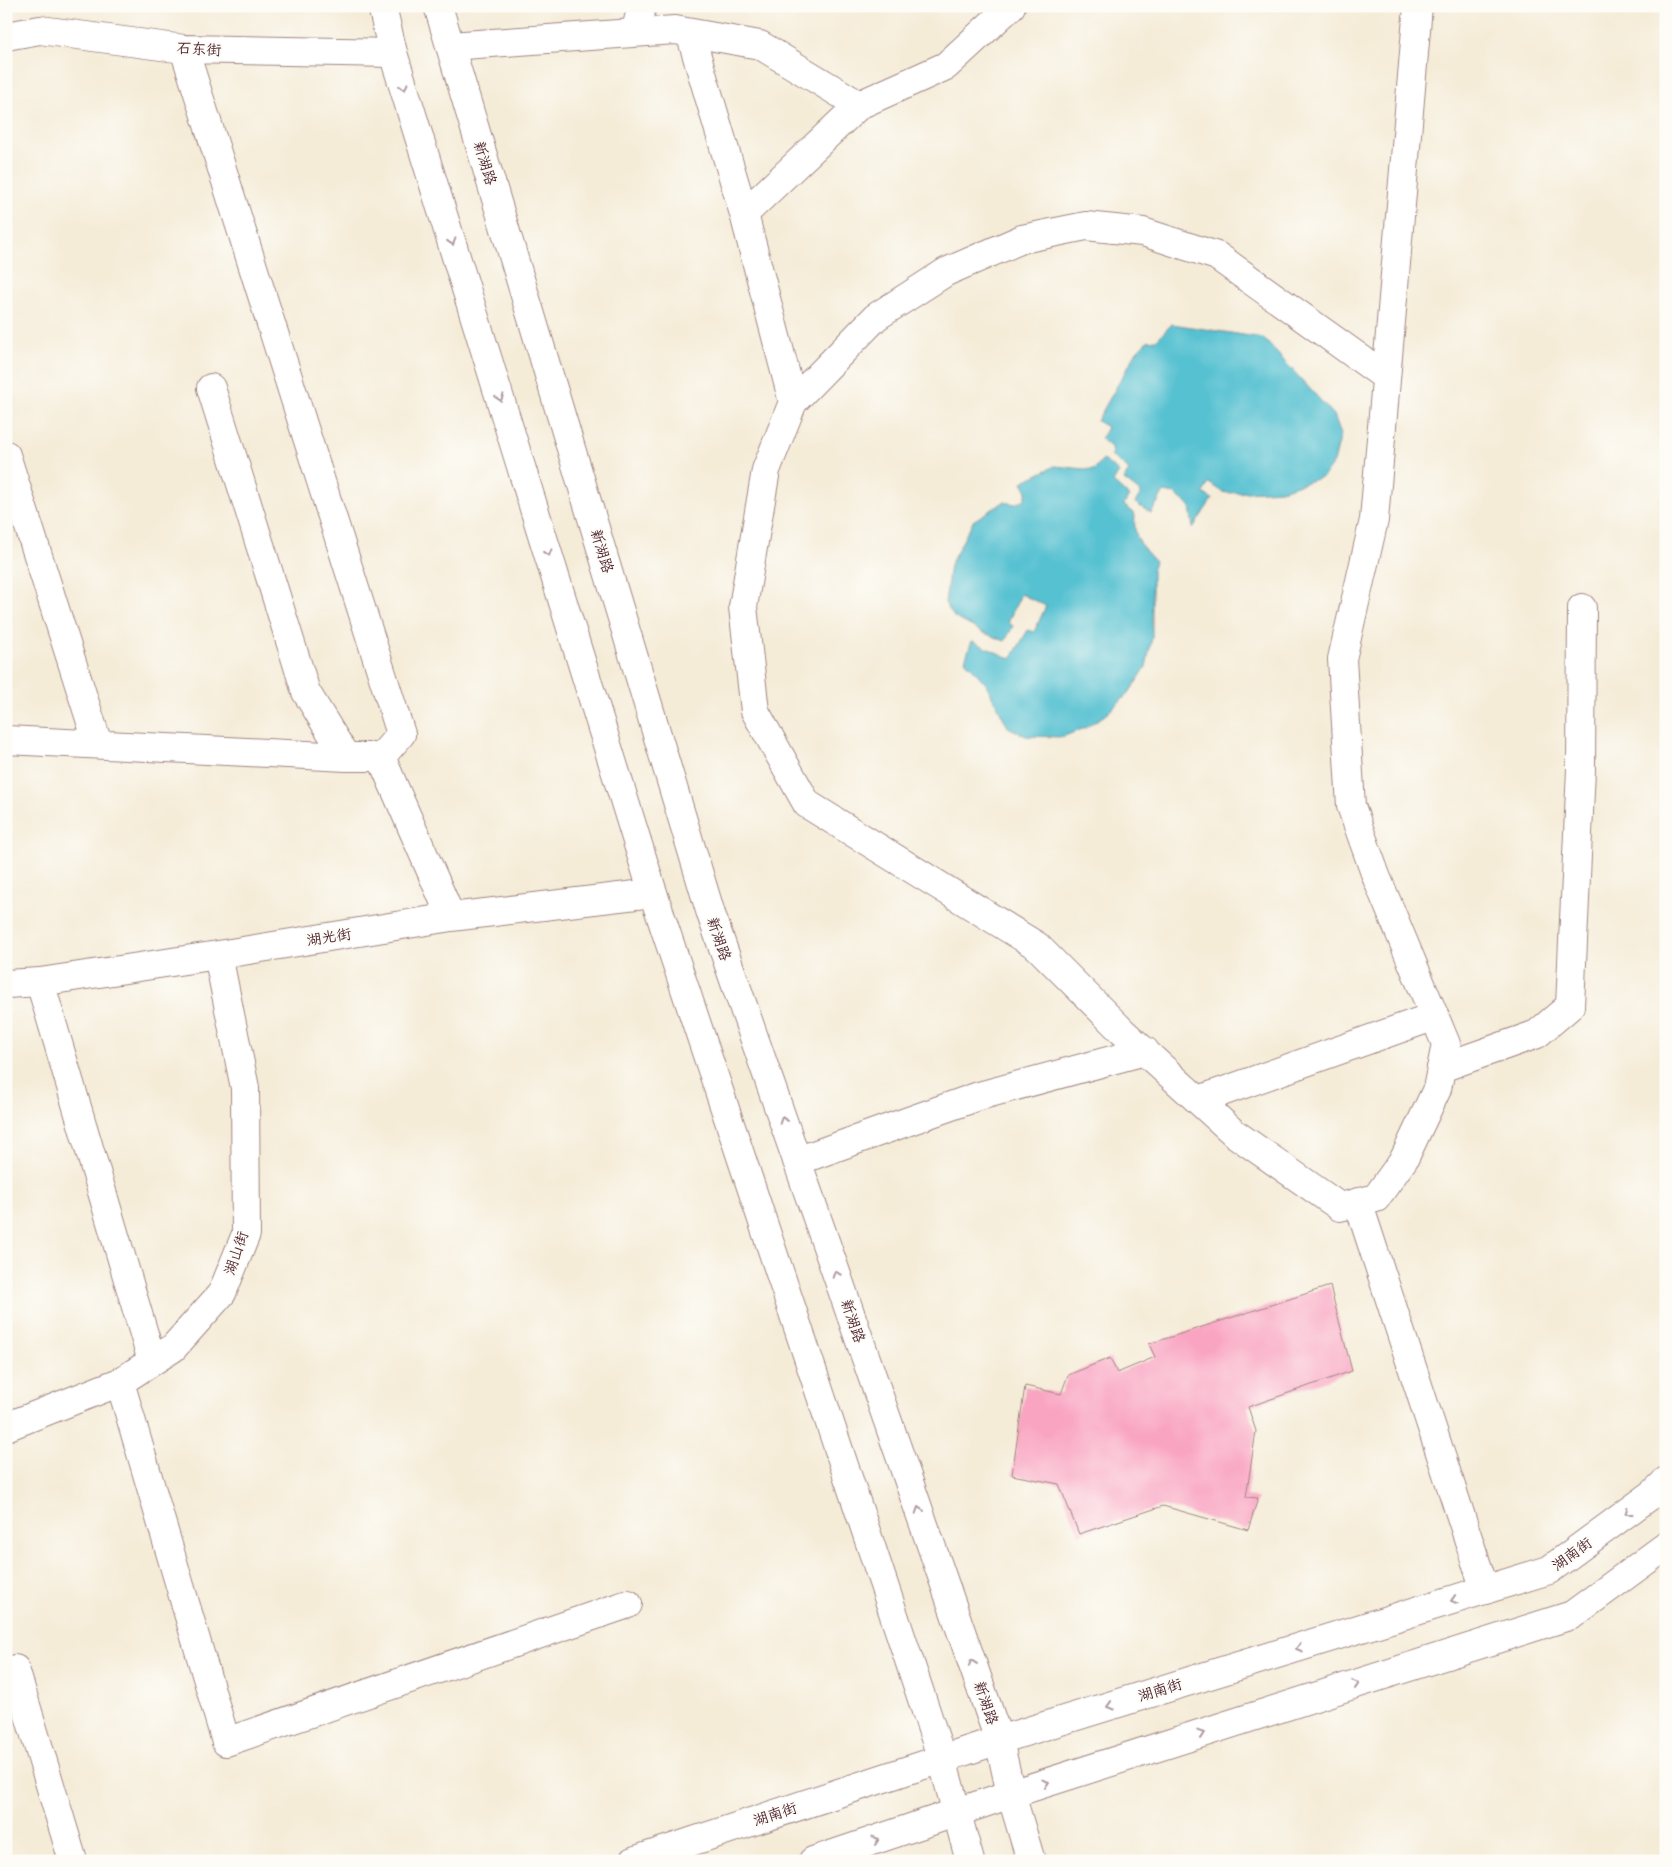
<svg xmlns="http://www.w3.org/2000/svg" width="1672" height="1867" font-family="'Comic Neue','LXGW WenKai TC',sans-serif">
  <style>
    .water { fill: #56c1d1; stroke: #50707e }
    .building { fill: #f9a5c2 }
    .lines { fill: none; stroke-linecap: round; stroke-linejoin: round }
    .minor-casing { stroke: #a08682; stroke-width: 30 }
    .major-casing { stroke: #a08682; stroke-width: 30 }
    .minor { stroke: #fff; stroke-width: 28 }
    .major { stroke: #fff; stroke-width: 28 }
    .oneway { stroke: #ae9aa0 }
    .labels { text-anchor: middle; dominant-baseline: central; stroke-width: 4; stroke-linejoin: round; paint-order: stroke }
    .street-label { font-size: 15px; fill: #4a1f2b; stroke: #fdfcf7 }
  </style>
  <rect width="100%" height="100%" fill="#fdfcf7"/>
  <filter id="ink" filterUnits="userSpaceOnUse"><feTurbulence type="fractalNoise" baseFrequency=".02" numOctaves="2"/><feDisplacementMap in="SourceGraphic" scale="10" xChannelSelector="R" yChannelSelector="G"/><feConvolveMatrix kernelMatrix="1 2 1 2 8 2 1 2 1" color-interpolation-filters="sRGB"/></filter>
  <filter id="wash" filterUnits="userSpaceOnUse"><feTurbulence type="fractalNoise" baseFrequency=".0096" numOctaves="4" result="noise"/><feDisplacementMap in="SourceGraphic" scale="20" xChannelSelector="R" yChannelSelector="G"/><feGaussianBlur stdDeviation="1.12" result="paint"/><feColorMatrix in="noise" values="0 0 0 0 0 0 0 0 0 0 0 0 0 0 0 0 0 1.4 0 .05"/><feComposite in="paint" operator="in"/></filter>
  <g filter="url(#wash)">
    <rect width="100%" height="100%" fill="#f5ecd8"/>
    <path class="water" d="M1172,324l91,14 71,77 7,19 -7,28 -11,15 -42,13 -53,3 -6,-1 -13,-9 -6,10 9,6 -19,29 -3,-22 -15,-12 -11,-2 -13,21 -16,-10 6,-10 -17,-13 5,-10 -17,-14 -1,-9 -10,-8 6,-12 -10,-6 40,-70 10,-10 9,-1z
      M1103,460l16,12 -6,10 16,14 -5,9 11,10c-2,23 5,30 20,46l-3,10v66l-6,30 -17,26 -24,22 -20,13 -23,9 -36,-1 -18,-9 -22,-43 -21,-24 7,-19 39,18 17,-29 6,2 12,-26 -25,-12 -13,28 5,4 -8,15 -21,-8 -30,-16 -9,-14 5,-38 23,-44 31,-19 11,2 10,-5 2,-8 -5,-9 33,-16 39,4z"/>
    <g id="blocks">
      <path class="building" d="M1330,1286l22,85 -104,36 8,24 -10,66 12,1 -10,32 -85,-24 -84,28 -20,-50 -47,-9 13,-89 36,8 7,-19 42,-17 7,15 38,-16 -6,-13z"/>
    </g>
  </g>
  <g filter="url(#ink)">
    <use href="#blocks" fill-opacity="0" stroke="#a08682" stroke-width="1"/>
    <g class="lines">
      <g class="minor-casing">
        <path id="minor" d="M635,33l7,-27
          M690,33l54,181 49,188
          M6,36l34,-6 144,19 209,4
          M450,46l225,-16 85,15 99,60
          M184,49l217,685 -20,23
          M744,214l115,-109 87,-39 65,-60
          M1386,377l-169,-121 -74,-24 -57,-6 -64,13 -76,33 -70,45 -83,85 -27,68 -23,137 12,104 52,93 230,142 85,85 112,102 106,74 36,-9 28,-39 33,-70 9,-45 -70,-168 -25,-70 -9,-147 32,-139 44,-514
          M211,388l95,304 40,65
          M6,455l92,289
          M6,740l340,17h35l70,160
          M40,982l112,379
          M6,984l34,-2 178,-27 233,-38 202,-24
          M1441,1068l96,-34 33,-28 11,-237 1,-161
          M1199,1100l236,-84
          M797,1161l182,-65 166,-45
          M1358,1202l127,388
          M120,1382l106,360 402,-138
          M6,1427l114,-45 53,-34 49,-55 24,-59 -1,-146 -27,-133
          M6,1672l9,-3 58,192"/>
      </g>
      <g class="major-casing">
        <path id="major" d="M382,6l11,47 260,840 289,866 28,102
          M438,6l273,908 288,826 12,54 20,67
          M633,1861l366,-121 550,-170 105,-77 12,-12
          M813,1861l198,-67 561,-179 94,-69"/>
      </g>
      <use href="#minor" class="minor"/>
      <use href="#major" class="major"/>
    </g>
    <defs><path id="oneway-chevron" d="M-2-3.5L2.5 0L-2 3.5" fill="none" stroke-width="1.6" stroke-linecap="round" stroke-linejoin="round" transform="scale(1.25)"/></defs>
    <g class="oneway">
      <use href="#oneway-chevron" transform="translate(404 87) rotate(73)"/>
      <use href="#oneway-chevron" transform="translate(452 242) rotate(73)"/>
      <use href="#oneway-chevron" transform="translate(500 398) rotate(73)"/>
      <use href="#oneway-chevron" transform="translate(548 553) rotate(73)"/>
      <use href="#oneway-chevron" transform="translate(783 1120) rotate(-109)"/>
      <use href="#oneway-chevron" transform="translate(836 1274) rotate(-109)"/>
      <use href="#oneway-chevron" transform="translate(919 1510) rotate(-109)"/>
      <use href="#oneway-chevron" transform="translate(1628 1512) rotate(144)"/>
      <use href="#oneway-chevron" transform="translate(1454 1600) rotate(163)"/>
      <use href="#oneway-chevron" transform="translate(1299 1648) rotate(163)"/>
      <use href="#oneway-chevron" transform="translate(972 1663) rotate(-109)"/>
      <use href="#oneway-chevron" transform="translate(1356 1684) rotate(-18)"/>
      <use href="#oneway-chevron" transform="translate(1110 1706) rotate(163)"/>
      <use href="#oneway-chevron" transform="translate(1201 1734) rotate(-18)"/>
      <use href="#oneway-chevron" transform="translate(1046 1783) rotate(-18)"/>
      <use href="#oneway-chevron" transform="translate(876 1840) rotate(-18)"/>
    </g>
  </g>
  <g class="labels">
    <g class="street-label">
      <text transform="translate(199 49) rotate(3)">石东街</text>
      <text transform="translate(485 163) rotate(73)">新湖路</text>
      <text transform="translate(602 551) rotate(73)">新湖路</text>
      <text transform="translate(329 937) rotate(-9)">湖光街</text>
      <text transform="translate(719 939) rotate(71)">新湖路</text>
      <text transform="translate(236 1253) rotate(-71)">湖山街</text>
      <text transform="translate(853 1321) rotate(71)">新湖路</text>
      <text transform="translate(1572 1554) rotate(-36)">湖南街</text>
      <text transform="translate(1160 1690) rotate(-17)">湖南街</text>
      <text transform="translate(986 1703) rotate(71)">新湖路</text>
      <text transform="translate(775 1814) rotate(-18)">湖南街</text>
    </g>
  </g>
  <rect width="1672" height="1867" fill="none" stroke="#fdfcf7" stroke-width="25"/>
</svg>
